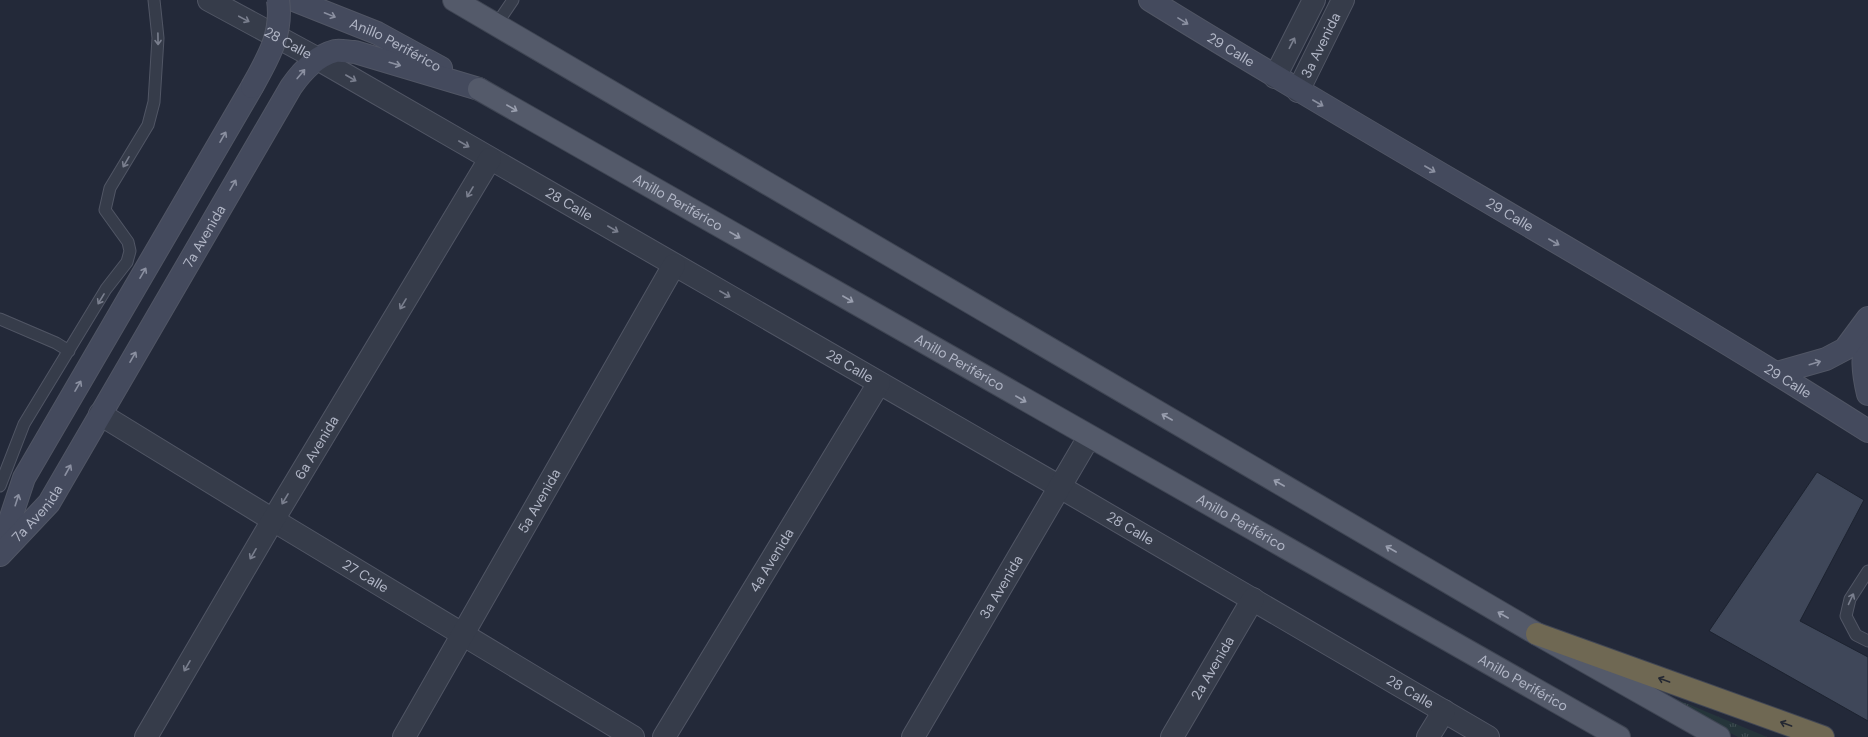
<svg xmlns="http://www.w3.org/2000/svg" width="1868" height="737" font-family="'DM Sans',sans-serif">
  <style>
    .grass { fill: url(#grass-tufts) }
    .building { fill: #3f4759; stroke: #1d2330 }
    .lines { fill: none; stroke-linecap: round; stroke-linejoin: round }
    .lane-casing { stroke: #515665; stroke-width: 13 }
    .street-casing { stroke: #515665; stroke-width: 24 }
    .secondary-casing { stroke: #515665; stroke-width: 24 }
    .primary-casing { stroke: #3f4553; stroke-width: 24 }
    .highway-casing { stroke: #414654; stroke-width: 24 }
    .lane { stroke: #363c4a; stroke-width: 11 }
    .street { stroke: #363c4a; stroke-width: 22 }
    .secondary { stroke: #444a5d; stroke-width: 22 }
    .primary { stroke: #545a6a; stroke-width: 22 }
    .highway { stroke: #6f6853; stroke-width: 22 }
    .secondary-bridge-casing { stroke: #515665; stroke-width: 24; stroke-linecap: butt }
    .secondary-bridge { stroke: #444a5d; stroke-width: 22 }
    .oneway { stroke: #8b90a1 }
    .oneway2 { stroke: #7a7f8e }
    .oneway3 { stroke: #9a9faf }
    .oneway4 { stroke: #242832 }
    .labels { text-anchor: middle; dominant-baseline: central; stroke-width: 4; stroke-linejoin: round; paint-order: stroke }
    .street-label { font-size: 14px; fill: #b1b6c6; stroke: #1c212e }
  </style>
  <defs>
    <pattern id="grass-tufts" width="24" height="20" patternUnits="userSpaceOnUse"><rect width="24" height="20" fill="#25353a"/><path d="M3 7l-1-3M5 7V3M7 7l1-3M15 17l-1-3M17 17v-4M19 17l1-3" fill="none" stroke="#425055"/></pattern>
  </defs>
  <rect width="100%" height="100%" fill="#232939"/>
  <path class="grass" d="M1630,680l137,57h-29z"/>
  <path class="building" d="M1817,472l47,28 -64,121 68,36v64l-159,-90z"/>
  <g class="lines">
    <g class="lane-casing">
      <path id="lane" d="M496,25l17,-25
        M0,319l56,24 13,8
        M0,486l24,-62 82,-135 21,-27 3,-11 -2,-9 -23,-32 5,-22 38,-63 6,-23 4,-64 -4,-38
        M1868,571l-18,28 -4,17 10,19 12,6"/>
    </g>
    <g class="street-casing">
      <g id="street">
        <path id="s1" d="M209,0l109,59 742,428 428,250"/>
        <path d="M1275,77l39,-77"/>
        <path id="s2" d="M1298,91l45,-91"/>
        <path id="s3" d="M100,414l173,106 360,217"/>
        <path id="s4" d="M146,737l127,-217 217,-361"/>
        <path id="s5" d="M404,737l270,-472"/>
        <path id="s6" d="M664,737l215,-354"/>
        <path id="s7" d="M913,737l176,-300"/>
        <path id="s8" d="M1172,737l81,-138"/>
        <path d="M1428,737l16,-26"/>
      </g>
    </g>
    <g class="secondary-casing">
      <g id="secondary">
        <path id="s9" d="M294,0l83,33 64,35"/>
        <path id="s10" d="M1150,0c237,147 483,281 718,431"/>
        <path d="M1868,334c-7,21 -5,39 0,60"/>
        <path d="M1777,373l49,-14 19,-10 23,-31"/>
        <path d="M0,550l24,-72 228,-391"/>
        <path id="s11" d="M0,555l49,-52 242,-416c11,-16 25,-31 44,-36 6,-1 14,1 20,1l124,37"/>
      </g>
    </g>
    <g class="primary-casing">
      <g id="primary">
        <path d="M454,0l1083,634 182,103"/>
        <path id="s12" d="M479,89l1140,648"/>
      </g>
    </g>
    <g class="highway-casing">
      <path id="highway" d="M1537,634l286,103"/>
    </g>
    <use href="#lane" class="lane"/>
    <use href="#street" class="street"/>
    <use href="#secondary" class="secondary"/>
    <use href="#primary" class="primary"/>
    <use href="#highway" class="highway"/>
    <g class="secondary-bridge-casing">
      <path id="secondary-bridge" d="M252,87c16,-29 31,-53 26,-87"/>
    </g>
    <use href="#secondary-bridge" class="secondary-bridge"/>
  </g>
  <defs><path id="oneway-shaft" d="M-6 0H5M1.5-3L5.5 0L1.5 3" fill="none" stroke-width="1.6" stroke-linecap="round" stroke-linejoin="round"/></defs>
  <g class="oneway">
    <use href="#oneway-shaft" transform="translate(330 15) rotate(22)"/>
    <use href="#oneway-shaft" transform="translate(1183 21) rotate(32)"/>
    <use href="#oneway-shaft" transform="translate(395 64) rotate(16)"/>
    <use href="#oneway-shaft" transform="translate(301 74) rotate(-50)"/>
    <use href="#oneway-shaft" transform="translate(1318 103) rotate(30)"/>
    <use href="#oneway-shaft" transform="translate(223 137) rotate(-60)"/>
    <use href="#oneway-shaft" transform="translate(1430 169) rotate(30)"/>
    <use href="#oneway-shaft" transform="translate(233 185) rotate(-60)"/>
    <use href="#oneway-shaft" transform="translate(1554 242) rotate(30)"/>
    <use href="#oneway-shaft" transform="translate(143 273) rotate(-60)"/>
    <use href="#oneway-shaft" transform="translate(133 357) rotate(-60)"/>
    <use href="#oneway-shaft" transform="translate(1815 363) rotate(-17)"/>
    <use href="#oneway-shaft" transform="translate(78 386) rotate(-60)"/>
    <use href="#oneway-shaft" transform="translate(68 470) rotate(-61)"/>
    <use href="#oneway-shaft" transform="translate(17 500) rotate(-72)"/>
  </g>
  <g class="oneway2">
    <use href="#oneway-shaft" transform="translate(244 19) rotate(28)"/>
    <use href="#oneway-shaft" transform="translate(158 39) rotate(89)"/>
    <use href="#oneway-shaft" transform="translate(1292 43) rotate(-63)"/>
    <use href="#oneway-shaft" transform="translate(351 78) rotate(30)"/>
    <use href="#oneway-shaft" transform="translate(464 144) rotate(30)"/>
    <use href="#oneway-shaft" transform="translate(126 162) rotate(120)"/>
    <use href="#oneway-shaft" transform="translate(470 192) rotate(121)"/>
    <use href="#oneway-shaft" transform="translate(613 229) rotate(30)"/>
    <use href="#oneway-shaft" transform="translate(725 294) rotate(30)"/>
    <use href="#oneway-shaft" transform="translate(101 299) rotate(121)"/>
    <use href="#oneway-shaft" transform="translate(403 304) rotate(121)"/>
    <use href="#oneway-shaft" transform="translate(285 499) rotate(121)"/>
    <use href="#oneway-shaft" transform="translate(253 554) rotate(120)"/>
    <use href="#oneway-shaft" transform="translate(1851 599) rotate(-65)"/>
    <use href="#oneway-shaft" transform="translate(187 666) rotate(120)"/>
  </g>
  <g class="oneway3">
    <use href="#oneway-shaft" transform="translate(512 108) rotate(30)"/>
    <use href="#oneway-shaft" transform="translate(735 235) rotate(30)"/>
    <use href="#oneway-shaft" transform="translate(848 299) rotate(30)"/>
    <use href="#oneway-shaft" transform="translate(1021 399) rotate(30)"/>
    <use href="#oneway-shaft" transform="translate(1167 417) rotate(-150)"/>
    <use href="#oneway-shaft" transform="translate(1279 483) rotate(-150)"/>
    <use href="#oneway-shaft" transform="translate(1391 549) rotate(-150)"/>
    <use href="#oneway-shaft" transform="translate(1503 615) rotate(-150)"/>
  </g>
  <g class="oneway4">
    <use href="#oneway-shaft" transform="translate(1664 680) rotate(-160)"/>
    <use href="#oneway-shaft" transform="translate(1786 724) rotate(-160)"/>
  </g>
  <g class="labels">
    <g class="street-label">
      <text stroke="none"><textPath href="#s1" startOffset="90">28 Calle</textPath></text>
      <text stroke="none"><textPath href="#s9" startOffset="111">Anillo Periférico</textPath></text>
      <text stroke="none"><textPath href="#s2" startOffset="51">3a Avenida</textPath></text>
      <text stroke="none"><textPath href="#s10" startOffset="95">29 Calle</textPath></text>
      <text stroke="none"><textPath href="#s12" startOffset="229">Anillo Periférico</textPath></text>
      <text stroke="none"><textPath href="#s1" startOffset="414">28 Calle</textPath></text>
      <text stroke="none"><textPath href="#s10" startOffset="419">29 Calle</textPath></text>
      <text stroke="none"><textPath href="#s11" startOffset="380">7a Avenida</textPath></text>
      <text stroke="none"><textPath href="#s12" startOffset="553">Anillo Periférico</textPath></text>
      <text stroke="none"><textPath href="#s1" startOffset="738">28 Calle</textPath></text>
      <text stroke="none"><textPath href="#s10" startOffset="743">29 Calle</textPath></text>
      <text stroke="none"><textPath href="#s4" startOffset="336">6a Avenida</textPath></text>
      <text stroke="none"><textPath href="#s5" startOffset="272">5a Avenida</textPath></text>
      <text stroke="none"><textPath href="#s11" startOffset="56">7a Avenida</textPath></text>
      <text stroke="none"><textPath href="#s12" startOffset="877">Anillo Periférico</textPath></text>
      <text stroke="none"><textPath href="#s1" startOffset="1062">28 Calle</textPath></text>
      <text stroke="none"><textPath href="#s6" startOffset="207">4a Avenida</textPath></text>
      <text stroke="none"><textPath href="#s3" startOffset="311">27 Calle</textPath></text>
      <text stroke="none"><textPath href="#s7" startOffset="174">3a Avenida</textPath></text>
      <text stroke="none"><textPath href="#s8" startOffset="80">2a Avenida</textPath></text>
      <text stroke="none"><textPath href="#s12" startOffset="1201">Anillo Periférico</textPath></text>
      <text stroke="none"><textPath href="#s1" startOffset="1386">28 Calle</textPath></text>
    </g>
  </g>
</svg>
